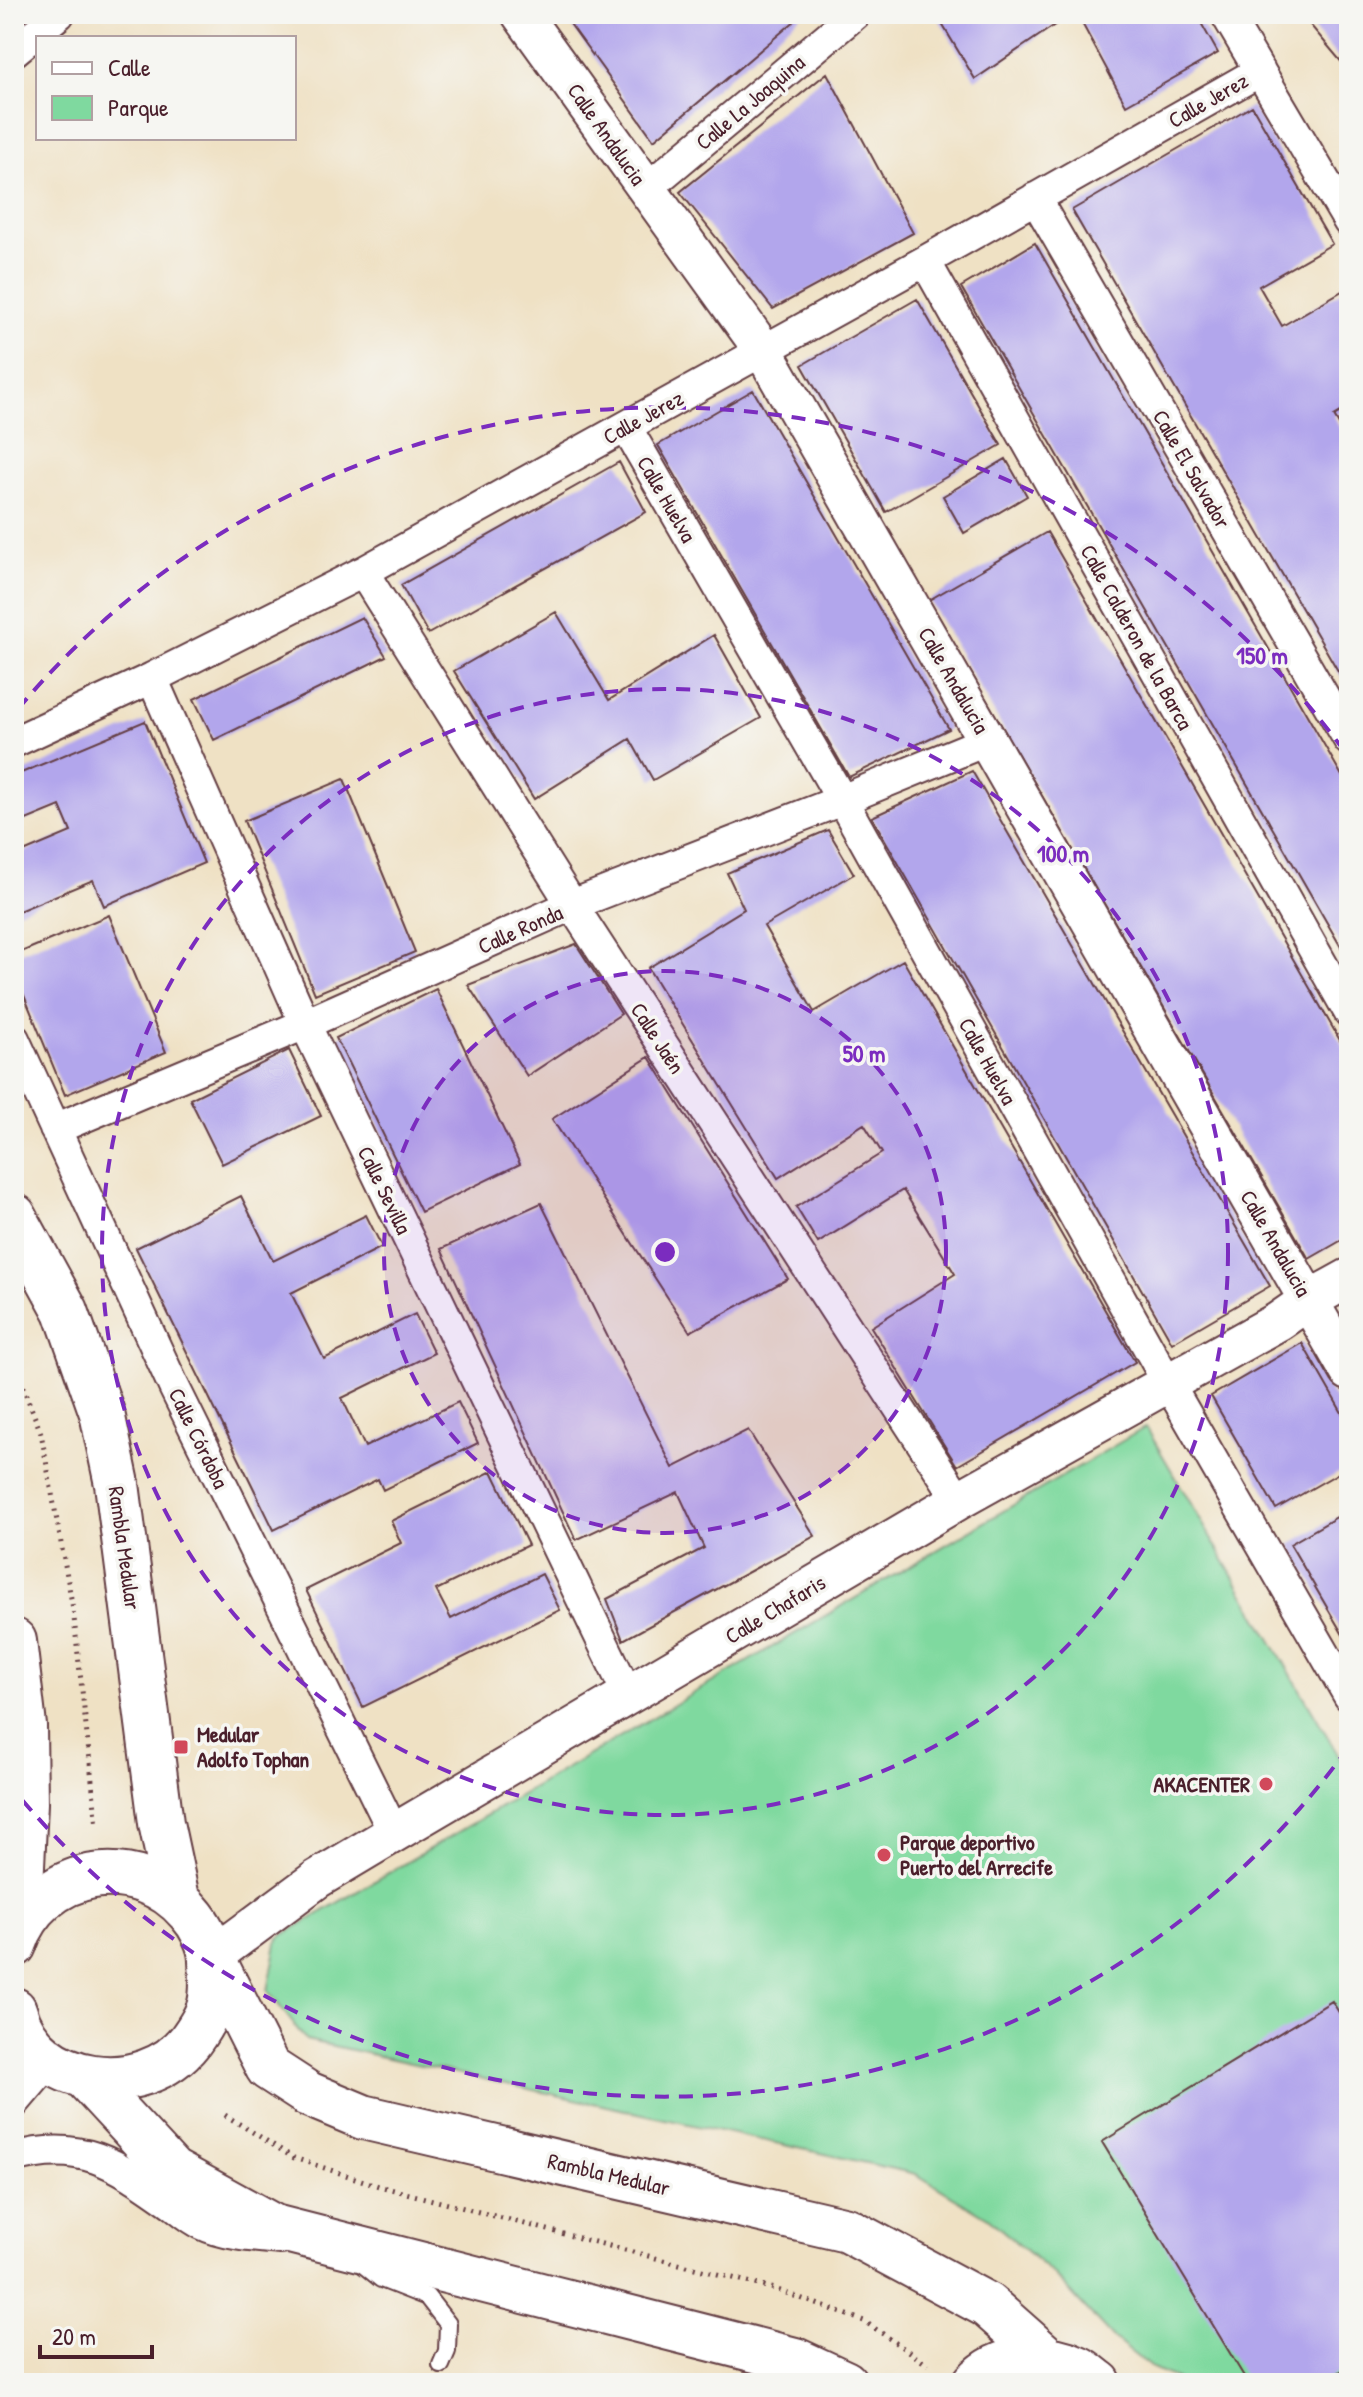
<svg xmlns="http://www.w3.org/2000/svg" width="1363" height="2397" font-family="'Patrick Hand',sans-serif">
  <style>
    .green { fill: #7fd99f; stroke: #647c65; stroke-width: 2 }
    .building { fill: #b2a6ec }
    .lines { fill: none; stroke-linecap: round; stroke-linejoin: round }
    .service-casing { stroke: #633c42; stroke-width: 20 }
    .minor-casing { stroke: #633c42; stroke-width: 34 }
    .tertiary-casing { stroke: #633c42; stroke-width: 42 }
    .primary-casing { stroke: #633c42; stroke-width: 48 }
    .path { stroke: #633c42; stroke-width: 5; stroke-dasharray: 2 6; stroke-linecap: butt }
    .service { stroke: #fff; stroke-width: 16 }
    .minor { stroke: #fff; stroke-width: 30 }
    .tertiary { stroke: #fff; stroke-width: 38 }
    .primary { stroke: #fff; stroke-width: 44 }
    .ring { fill: none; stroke: #7b2cbf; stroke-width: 4; stroke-dasharray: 14 10 }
    .poi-dot { fill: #d1495b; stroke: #f6f6f2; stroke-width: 3 }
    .labels { text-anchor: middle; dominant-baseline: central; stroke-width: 7; stroke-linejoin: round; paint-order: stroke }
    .street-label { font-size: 22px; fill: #4a1f2b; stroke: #f6f6f2 }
    .poi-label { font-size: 22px; font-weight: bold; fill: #4a1f2b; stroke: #f6f6f2; text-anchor: start }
    .centre { fill: #7b2cbf; stroke: #f6f6f2; stroke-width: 4 }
    .ring-label { font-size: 24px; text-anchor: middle; font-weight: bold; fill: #7b2cbf; stroke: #f6f6f2; stroke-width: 7; stroke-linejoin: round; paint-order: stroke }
  </style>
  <rect width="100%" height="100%" fill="#f6f6f2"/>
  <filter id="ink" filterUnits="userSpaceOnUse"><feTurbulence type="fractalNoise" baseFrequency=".0125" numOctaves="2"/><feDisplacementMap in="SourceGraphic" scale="16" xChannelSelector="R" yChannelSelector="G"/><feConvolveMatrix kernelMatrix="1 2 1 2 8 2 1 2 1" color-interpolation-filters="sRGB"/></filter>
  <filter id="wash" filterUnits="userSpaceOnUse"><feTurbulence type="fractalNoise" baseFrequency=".006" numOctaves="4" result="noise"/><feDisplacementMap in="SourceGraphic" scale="32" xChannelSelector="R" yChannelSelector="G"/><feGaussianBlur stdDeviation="1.8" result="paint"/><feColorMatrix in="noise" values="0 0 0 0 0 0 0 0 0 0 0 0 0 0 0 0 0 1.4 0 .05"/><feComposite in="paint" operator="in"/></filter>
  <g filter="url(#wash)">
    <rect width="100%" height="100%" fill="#efe1c4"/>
    <path class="green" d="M1146,1427l203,346v610h-164l-35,-16 -37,-29 -60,-64 -65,-56 -72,-44 -610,-134 -38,-49 10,-53z"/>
    <g id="blocks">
      <path class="building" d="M563,14h240l-149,126z
        M936,14h135l-96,65z
        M1077,14h119l22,39 -92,52z
        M1301,14h48v57z
        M827,73l86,160 -140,76 -93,-117z
        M1252,106l80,138 -73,42 23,40 67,-39v120l-15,9 15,26v248l-277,-480z
        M1035,243l314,545v173l-388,-674z
        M917,299l84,146 -115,67 -84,-147z
        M753,390l196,339 -100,48 -191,-332z
        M1006,459l21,37 -63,37 -21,-37z
        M619,462l27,50 -218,122 -27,-49z
        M1047,532l302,524v180l-40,23 -380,-659z
        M556,612l53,88 105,-65 47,83 -108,62 -23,-41 -96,60 -80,-128z
        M362,617l24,39 -172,84 -20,-41z
        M145,721l59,142 -100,43 -11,-26 -79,33v-57l57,-24 -11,-26 -46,19v-49z
        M972,771l298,515 -98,57 -300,-526z
        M344,779l71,173 -100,42 -71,-173z
        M828,830l26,44 -90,52 50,86 89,-52 232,402 -178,104 -86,-139 84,-53 -52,-84 -85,53 -22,-36 86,-54 -18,-29 -86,54 -130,-210 96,-59 -17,-36z
        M109,915l57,137 -101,43 -51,-124v-16z
        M576,944l45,70 -94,62 -59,-91z
        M436,989l84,175 -99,48 -85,-174z
        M289,1050l32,66 -99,48 -32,-65z
        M649,1057l139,222 -98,53 -138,-213z
        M241,1196l32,65 93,-46 16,32 -91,46 33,66 91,-45 19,39 -92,45 23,49 93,-45 20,41 -95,47 -5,-11 -104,51 -138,-282z
        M541,1203l132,265 75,-38 67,106 -192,104 -16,-41 97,-51 -26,-56 -102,48 -135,-291z
        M1302,1343l47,82v42l-73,42 -65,-113z
        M492,1471l36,74 -92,45 15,29 91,-45 18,36 -197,97 -57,-117 95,-47 -10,-22z
        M1349,1510v135l-59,-101z
        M1332,2001l17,28v337l-27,17h-74l-146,-241z"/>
    </g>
  </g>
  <g filter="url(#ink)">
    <use href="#blocks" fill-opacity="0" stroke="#633c42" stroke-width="2"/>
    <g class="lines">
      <g class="service-casing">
        <path id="service" d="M360,2262l21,17 46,18 21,27 -1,27 -6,14"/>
      </g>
      <g class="minor-casing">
        <path id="minor" d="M1226,14l123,208
          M14,51l45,-37
          M646,189l209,-175
          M1035,198l314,542
          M925,261l424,751
          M626,427l216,373 326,583 181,313
          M363,572l209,333 387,595
          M152,678l153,346 324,673
          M14,742l138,-64 211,-106 562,-311 335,-190
          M14,1039l160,348 220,446
          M55,1129l250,-105 267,-119 270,-105 146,-60
          M14,2103l35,-41
          M14,2158c68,-20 104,7 158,45 9,7 19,16 30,21 22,11 55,13 79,15"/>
      </g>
      <g class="tertiary-casing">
        <path id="tertiary" d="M521,14l242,336 586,1021
          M212,1957l105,-78 77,-46 565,-333 320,-179 30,-21 40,-22
          M14,2076l36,-15"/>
      </g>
      <g class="primary-casing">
        <path id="primary" d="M14,1216l52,95 36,102 15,71 44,339 16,75
          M14,1641l10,85 1,77 -6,126
          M14,1945c26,-78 122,-94 175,-33 11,12 22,32 22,49 1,13 2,30 -1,43 -3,13 -12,26 -20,37 -46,59 -156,47 -176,-31
          M212,1957l56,111 40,26 55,23 484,113 140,75 61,54
          M85,2077l87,94 102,56 521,133 50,23
          M975,2383c25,-27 70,-31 103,-15 7,3 14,10 21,15"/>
      </g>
      <path class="path" d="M14,1364l27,69 32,176 24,217
        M225,2115l69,43 85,28 396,103 89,32 64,44"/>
      <use href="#service" class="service"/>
      <use href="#minor" class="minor"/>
      <use href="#tertiary" class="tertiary"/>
      <use href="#primary" class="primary"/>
    </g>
  </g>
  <circle cx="665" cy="1252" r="281" fill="#7b2cbf" fill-opacity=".12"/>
  <g class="ring">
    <circle cx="665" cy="1252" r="281"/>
    <circle cx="665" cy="1252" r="563"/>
    <path d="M1348 1748A844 844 0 0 1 18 1795M18 709A844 844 0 0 1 1348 756"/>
  </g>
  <g class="poi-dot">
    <rect x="173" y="1739" width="16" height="16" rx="4"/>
    <circle cx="1266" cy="1784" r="8"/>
    <circle cx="884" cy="1855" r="8"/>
  </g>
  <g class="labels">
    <g class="street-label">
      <text transform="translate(1208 100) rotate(-30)">Calle Jerez</text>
      <text transform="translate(750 102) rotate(-40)">Calle La Joaquina</text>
      <text transform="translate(607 134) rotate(55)">Calle Andalucia</text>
      <text transform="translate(643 417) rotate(-29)">Calle Jerez</text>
      <text transform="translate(1192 469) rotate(60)">Calle El Salvador</text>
      <text transform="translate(667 499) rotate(60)">Calle Huelva</text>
      <text transform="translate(1137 637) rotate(61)">Calle Calderon de la Barca</text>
      <text transform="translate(954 680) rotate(60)">Calle Andalucia</text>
      <text transform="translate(520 929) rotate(-24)">Calle Ronda</text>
      <text transform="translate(658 1038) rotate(57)">Calle Jaén</text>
      <text transform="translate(988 1061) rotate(61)">Calle Huelva</text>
      <text transform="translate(385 1190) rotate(64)">Calle Sevilla</text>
      <text transform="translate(1276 1243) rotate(60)">Calle Andalucia</text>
      <text transform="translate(199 1438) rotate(64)">Calle Córdoba</text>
      <text transform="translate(125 1548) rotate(82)">Rambla Medular</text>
      <text transform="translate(775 1609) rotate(-31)">Calle Chafaris</text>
      <text transform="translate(609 2174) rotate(13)">Rambla Medular</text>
    </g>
    <g class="poi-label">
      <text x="197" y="1734">Medular<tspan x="197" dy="25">Adolfo Tophan</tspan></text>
      <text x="1250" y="1784" text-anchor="end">AKACENTER</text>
      <text x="900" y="1842">Parque deportivo<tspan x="900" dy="25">Puerto del Arrecife</tspan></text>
    </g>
  </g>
  <circle cx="665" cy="1252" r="12" class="centre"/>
  <g class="ring-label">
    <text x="1262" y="664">150 m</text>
    <text x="1063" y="862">100 m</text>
    <text x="864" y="1062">50 m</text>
  </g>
  <rect width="1363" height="2397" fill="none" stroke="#f6f6f2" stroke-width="48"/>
  <rect x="36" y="36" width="260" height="104" fill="#f6f6f2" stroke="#b1a0a2" stroke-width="2"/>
  <rect x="52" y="62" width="40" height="12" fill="#ffffff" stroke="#b1a0a2" stroke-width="2"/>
  <text x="108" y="76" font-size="24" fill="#4a1f2b">Calle</text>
  <rect x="52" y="96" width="40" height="24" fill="#7fd99f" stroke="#b1a0a2" stroke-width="2"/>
  <text x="108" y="116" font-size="24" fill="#4a1f2b">Parque</text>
  <path d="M40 2345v12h112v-12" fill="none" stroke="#4a1f2b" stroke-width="4"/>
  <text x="52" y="2345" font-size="24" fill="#4a1f2b" stroke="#f6f6f2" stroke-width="6" paint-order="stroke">20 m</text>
</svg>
